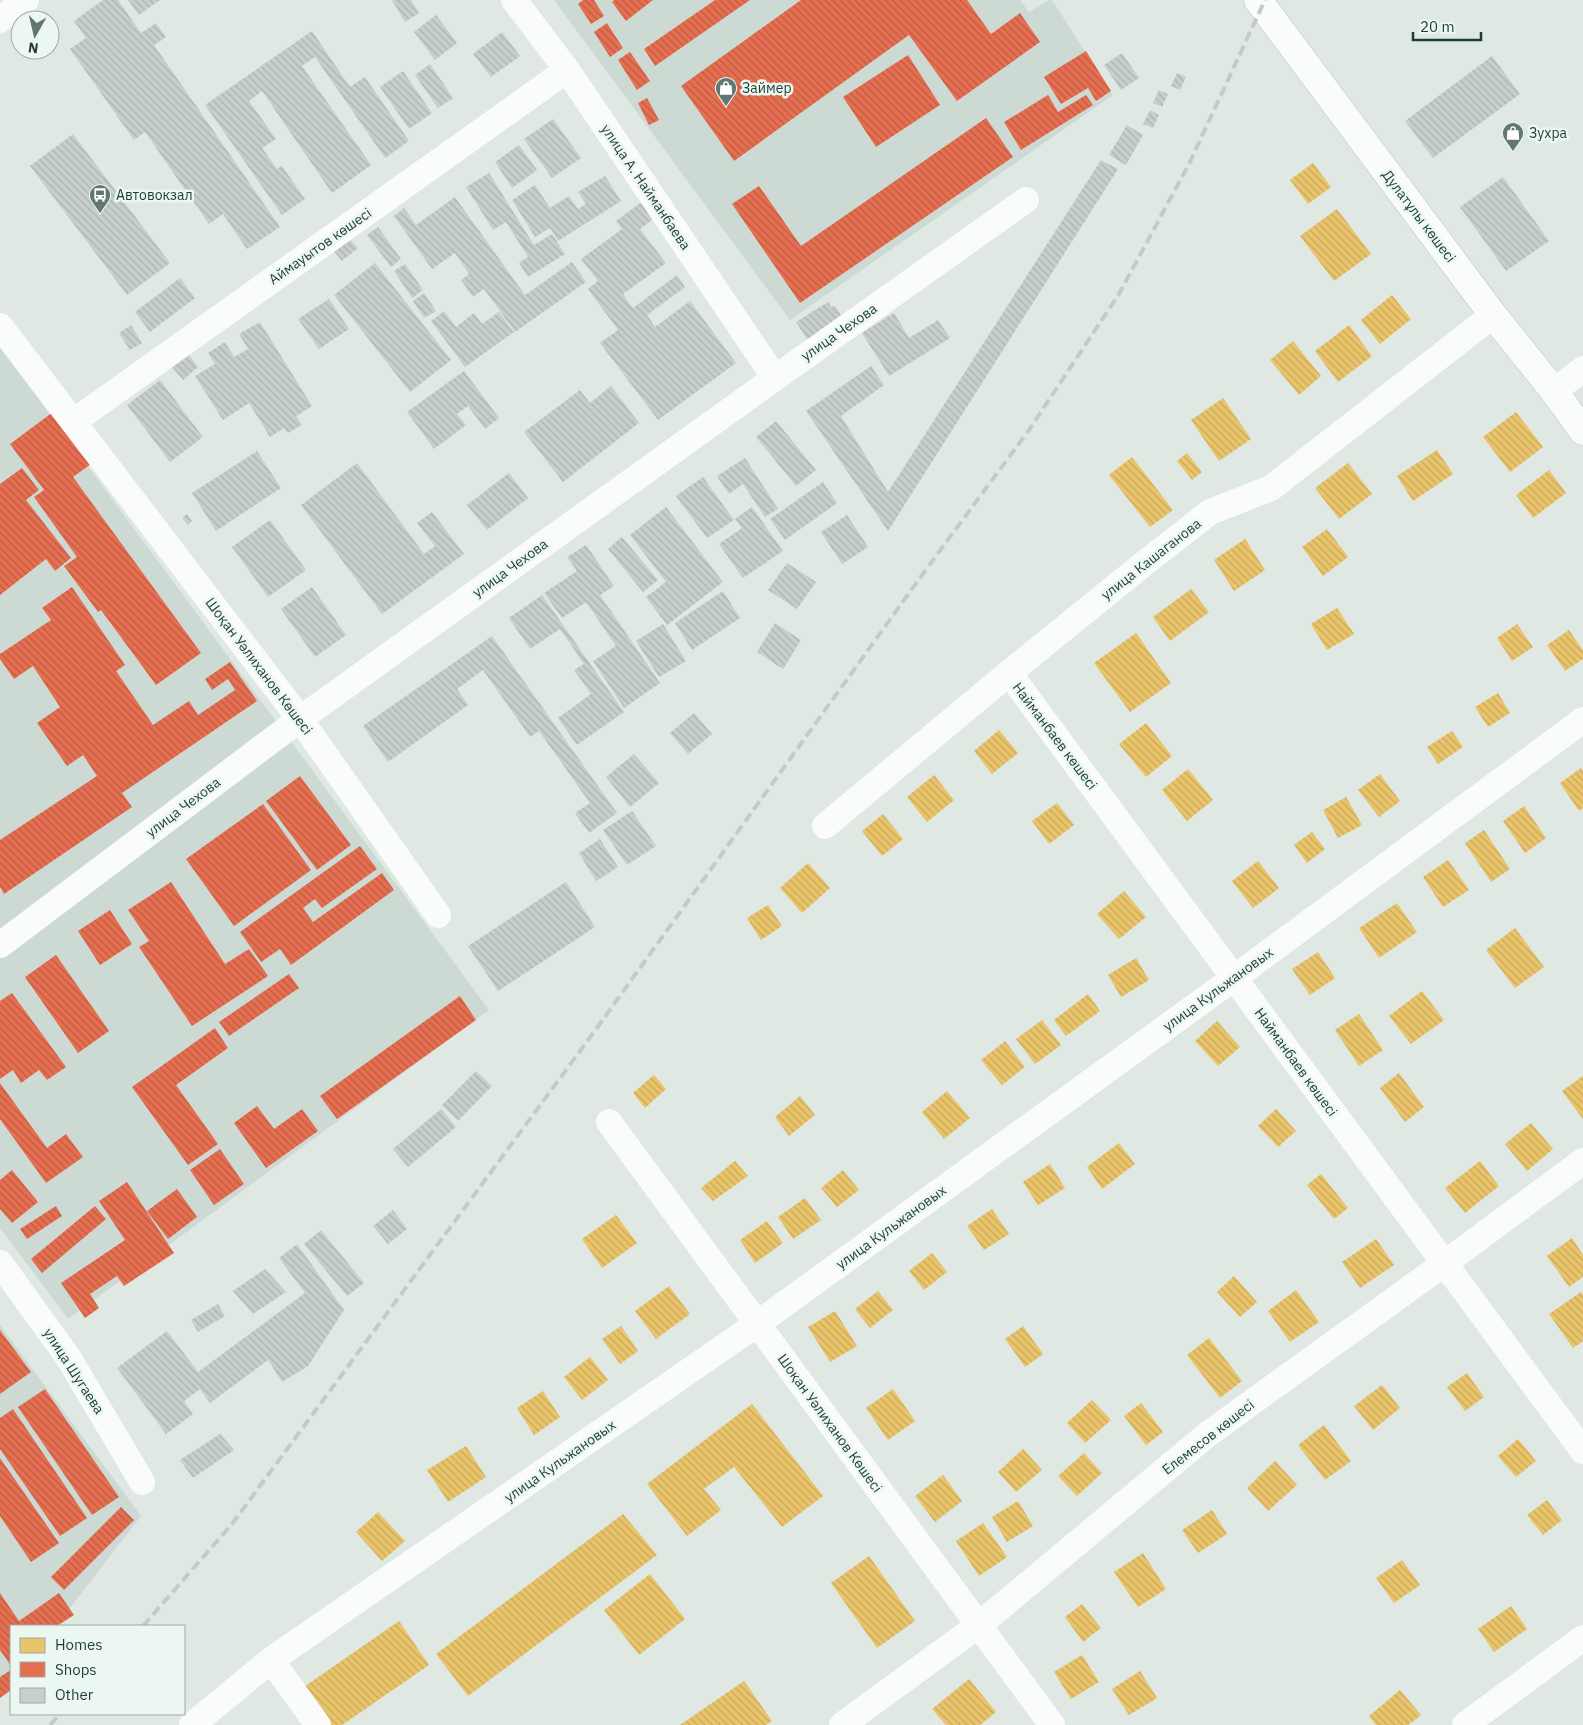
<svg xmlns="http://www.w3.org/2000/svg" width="1583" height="1725" font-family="'IBM Plex Sans',sans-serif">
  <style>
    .built { fill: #cddad4 }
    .homes { fill: url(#homes-back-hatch) }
    .shops { fill: url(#shops-back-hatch) }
    .building { fill: url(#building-back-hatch) }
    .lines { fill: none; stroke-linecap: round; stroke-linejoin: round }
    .secondary-casing { stroke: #b9c5c0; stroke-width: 29 }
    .street { stroke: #fafcfb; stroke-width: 26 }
    .secondary { stroke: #fafcfb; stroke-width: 28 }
    .rail { stroke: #c5cac8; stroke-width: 4; stroke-dasharray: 10 5; stroke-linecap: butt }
    .labels { text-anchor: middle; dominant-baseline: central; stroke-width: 5; stroke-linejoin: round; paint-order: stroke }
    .poi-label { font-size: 14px; fill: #1d3c34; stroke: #edf7f2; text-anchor: start }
    .street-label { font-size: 14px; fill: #1d3c34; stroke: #edf7f2 }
  </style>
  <defs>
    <pattern id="homes-back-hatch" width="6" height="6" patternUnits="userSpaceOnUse" patternTransform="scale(1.25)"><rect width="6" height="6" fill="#e9c46a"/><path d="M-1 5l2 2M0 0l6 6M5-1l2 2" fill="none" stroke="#c7a95c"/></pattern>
    <pattern id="shops-back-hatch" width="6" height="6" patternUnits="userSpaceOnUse" patternTransform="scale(1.25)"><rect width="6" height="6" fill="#e76f51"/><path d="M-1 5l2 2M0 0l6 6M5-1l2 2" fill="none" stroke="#bb5c44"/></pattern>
    <pattern id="building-back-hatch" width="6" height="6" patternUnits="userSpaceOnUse" patternTransform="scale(1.25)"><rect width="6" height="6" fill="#c7cfcc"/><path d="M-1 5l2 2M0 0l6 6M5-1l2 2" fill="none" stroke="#aab3b0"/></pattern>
  </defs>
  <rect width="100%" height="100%" fill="#e0e8e4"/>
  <path class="built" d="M554,0h466l9,12 20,-12h3l61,95 -323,225z
    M0,347l489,663 -421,309 -68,-91z
    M0,1325l141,191 -85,110h-45v58l-11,12z"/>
  <path class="homes" d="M1313,163l18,24 -23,17 -18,-24z
    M1337,209l34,45 -37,27 -34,-45z
    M1392,295l19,24 -31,25 -19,-24z
    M1349,325l23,31 -34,26 -23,-31z
    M1293,341l28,35 -22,19 -29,-35z
    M1223,398l28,41 -32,22 -28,-41z
    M1516,412l27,35 -33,25 -27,-35z
    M1437,450l16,24 -40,27 -16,-25z
    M1187,453l15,19 -10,8 -15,-19z
    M1132,457l41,53 -23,17 -41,-52z
    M1348,463l24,31 -33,25 -24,-31z
    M1549,470l17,23 -33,25 -17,-23z
    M1327,529l21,28 -25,19 -21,-29z
    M1245,539l20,31 -31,21 -20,-31z
    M1191,589l18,23 -39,29 -17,-24z
    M1337,608l17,26 -27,16 -16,-26z
    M1517,624l16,23 -21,14 -15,-23z
    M1569,630l14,20v9l-18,12 -18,-26z
    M1136,633l35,50 -41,29 -36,-49z
    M1498,693l12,20 -22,14 -13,-20z
    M1146,723l26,33 -26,21 -27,-33z
    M999,730l19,23 -26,21 -18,-23z
    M1452,731l11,16 -25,17 -11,-17z
    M1581,768l2,3v37l-4,3 -19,-28z
    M1188,769l25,31 -26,21 -25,-31z
    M1380,774l20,27 -21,16 -21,-27z
    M934,775l20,25 -27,22 -20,-25z
    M1346,797l16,28 -24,13 -15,-28z
    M1057,803l17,22 -25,19 -17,-23z
    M1524,806l22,32 -21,15 -22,-32z
    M883,814l20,25 -21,17 -20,-25z
    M1484,830l26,39 -19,13 -26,-39z
    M1312,832l13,17 -18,14 -13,-18z
    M1448,860l21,30 -26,17 -20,-30z
    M1258,861l21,27 -26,20 -21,-27z
    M808,863l22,25 -28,25 -22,-25z
    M1124,891l22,26 -27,22 -22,-25z
    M1397,903l20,29 -38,26 -20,-30z
    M768,905l14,21 -21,14 -14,-22z
    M1515,928l29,39 -29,21 -29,-38z
    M1318,952l17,26 -25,17 -18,-26z
    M1136,958l13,22 -28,17 -13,-22z
    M1422,991l22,29 -33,24 -22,-28z
    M1088,994l12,17 -34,25 -12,-16z
    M1359,1014l24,36 -24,16 -24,-36z
    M1042,1020l19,25 -26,19 -19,-25z
    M1217,1021l23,26 -22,19 -23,-25z
    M1005,1041l20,26 -23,18 -21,-25z
    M1399,1073l25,34 -19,15 -25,-34z
    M654,1075l12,14 -21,19 -12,-15z
    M1583,1076v43l-21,-28z
    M947,1091l23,27 -26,21 -22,-27z
    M800,1096l15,19 -26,21 -14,-19z
    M1276,1109l20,22 -18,16 -20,-21z
    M1531,1123l22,26 -26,22 -22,-27z
    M1119,1143l16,21 -33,25 -15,-22z
    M735,1161l13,15 -35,25 -12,-13z
    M1480,1161l19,25 -34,27 -20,-25z
    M1050,1164l15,24 -27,17 -15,-23z
    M843,1170l16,20 -22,17 -16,-19z
    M1321,1174l27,34 -14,11 -27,-34z
    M805,1198l16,22 -28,19 -15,-22z
    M992,1209l17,25 -25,16 -17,-24z
    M616,1215l21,28 -35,25 -20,-29z
    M767,1221l16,22 -28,20 -15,-23z
    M1572,1238l11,17v22l-14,10 -22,-31z
    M1376,1239l18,26 -34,23 -18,-26z
    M932,1253l15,19 -23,18 -15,-19z
    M1234,1276l23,26 -17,15 -23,-25z
    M669,1286l21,28 -34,25 -21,-28z
    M1296,1290l23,32 -29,20 -22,-31z
    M878,1291l15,19 -23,18 -15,-19z
    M1581,1292l2,3v46l-10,7 -24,-34z
    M835,1311l22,35 -27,16 -22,-35z
    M621,1326l17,25 -18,13 -18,-25z
    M1023,1326l20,28 -18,13 -20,-28z
    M1209,1338l33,43 -22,17 -33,-43z
    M590,1357l18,23 -26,20 -18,-23z
    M1467,1373l17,24 -19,14 -18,-24z
    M1382,1385l18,23 -27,22 -19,-24z
    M893,1389l22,32 -27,19 -22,-32z
    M543,1391l17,26 -26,18 -17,-27z
    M1092,1400l19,20 -26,23 -18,-20z
    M1141,1403l22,29 -17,13 -22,-29z
    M752,1404l71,92 -41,31 -48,-60 -30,22 17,21 -34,26 -40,-52z
    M1324,1425l27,36 -26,19 -27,-35z
    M1518,1439l18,22 -20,16 -18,-21z
    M466,1446l20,31 -38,25 -21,-32z
    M1023,1449l19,21 -26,22 -18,-20z
    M1084,1453l18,20 -25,23 -19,-20z
    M1275,1461l22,24 -29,26 -21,-23z
    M943,1475l19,26 -27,21 -20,-26z
    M1547,1500l15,20 -19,15 -16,-20z
    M1018,1501l15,25 -26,16 -15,-25z
    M1212,1510l15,24 -29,19 -16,-23z
    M378,1512l27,29 -23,20 -26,-29z
    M623,1514l34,41 -189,141 -32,-42z
    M983,1523l24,34 -28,19 -23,-35z
    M1143,1553l23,36 -28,18 -24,-35z
    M869,1556l46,65 -38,27 -46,-65z
    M1402,1560l18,25 -26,18 -18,-25z
    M650,1574l35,45 -46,36 -35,-45z
    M1082,1604l19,24 -18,14 -18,-25z
    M1511,1606l16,23 -33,23 -16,-23z
    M399,1621l30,44 -87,60h-16l-25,-36z
    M1082,1655l17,27 -28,17 -17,-27z
    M1140,1671l17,27 -28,17 -17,-26z
    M969,1679l27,33 -16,13h-34l-14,-16z
    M744,1681l28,40 -6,4h-86z
    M1400,1690l21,25 -13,10h-32l-7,-9z"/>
  <path class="shops" d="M583,0h11l10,16 -13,8 -13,-20z
    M614,0h39l-27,21 -14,-19z
    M715,0h35l-95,66 -11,-17z
    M801,0h166l24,34 29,-21 20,29 -83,59 -48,-66 -175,126 -53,-75z
    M607,23l16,25 -13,9 -16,-25z
    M1086,51l25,40 -15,10 -8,-13 -27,16 -17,-27z
    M630,52l20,29 -13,9 -19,-30z
    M908,55l32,50 -64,42 -33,-50z
    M1048,95l10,17 28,-17 7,10 -72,45 -17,-28z
    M647,98l12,22 -10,5 -11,-22z
    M986,118l27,39 -213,146 -68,-99 27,-18 42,60z
    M53,412l38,52 -18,13 128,176 -45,32 -55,-75 -3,2 -34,-46 13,-9 -43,-60 10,-7 -34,-46z
    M22,468l17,22 -13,10 45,58 -16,13 -9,-12 -46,36v-111z
    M72,587l53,78 -9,6 37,54 36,-24 9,14 37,-25 -7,-11 -16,11 -7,-11 25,-17 27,39 -135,92 10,14 -128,87 -4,-7v-47l97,-64 -14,-21 -16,11 -30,-43 23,-16 -27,-41 -19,13 -14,-20v-5l51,-34 -9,-12z
    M300,776l51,69 -34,25 -51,-69z
    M263,804l48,66 -77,56 -48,-67z
    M360,846l17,23 -55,39 -7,-9 -12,9 10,14 69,-49 12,17 -103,75 -11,-16 -19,13 -21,-30z
    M171,882l54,82 24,-15 19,27 -76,50 -53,-79 10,-6 -21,-31z
    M110,910l22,34 -32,21 -22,-34z
    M56,955l53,76 -31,22 -53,-76z
    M289,974l10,14 -70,48 -10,-14z
    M12,993l54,74 -19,13 -8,-10 -18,13 -8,-13 -13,9v-78z
    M460,996l16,24 -139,99 -17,-23z
    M215,1028l13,20 -52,37 42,59 -30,21 -56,-78z
    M0,1083l47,65 19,-14 17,23 -37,26 -46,-64z
    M257,1106l17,23 28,-20 16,22 -52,37 -32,-45z
    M220,1149l24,35 -30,21 -24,-35z
    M12,1170l26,32 -26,21 -12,-14v-29z
    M127,1182l47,71 -50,33 -7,-10 -27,18 9,14 -14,10 -24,-35 64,-43 -26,-39z
    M177,1189l20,28 -29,22 -21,-28z
    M56,1206l6,10 -35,23 -7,-10z
    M95,1206l11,13 -64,54 -11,-14z
    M0,1330l31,42 -31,22z
    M45,1389l74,108 -27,18 -74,-108z
    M13,1409l74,109 -27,18 -60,-87v-31z
    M0,1458l59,85 -28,19 -31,-46z
    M121,1507l13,13 -70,70 -13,-13z
    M0,1593l19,28 40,-28 15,22 -17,11h-46v40l-11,-16z
    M11,1670v20l-11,8v-21z"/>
  <path class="building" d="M103,0h15l23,33 15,-10 10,14 -12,8 126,182 -33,22 -24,-35 -14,10 -64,-92 -11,8 -64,-91 16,-11 -12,-17z
    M128,0h32l-21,15z
    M392,0h19l8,13 -14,9z
    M436,15l21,28 -22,17 -21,-28z
    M312,31l38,56 15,-10 44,64 -24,17 -70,-101 -13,9 69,99 -39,28 -70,-102 -13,10 27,38 -14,9 15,21 5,-3 23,33 -23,16 -77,-110z
    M502,32l18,24 -29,21 -18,-23z
    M1122,53l17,25 -18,12 -17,-25z
    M1492,56l28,38 -87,64 -28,-37z
    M430,64l23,34 -15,10 -23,-33z
    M403,71l29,42 -23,16 -29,-42z
    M1177,73l9,4 -6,13 -9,-4z
    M1159,90l9,4 -6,13 -9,-4z
    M1150,110l9,5 -6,13 -10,-4z
    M553,119l28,39 -29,20 -28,-39z
    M1127,125l16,10 -17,30 -17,-10z
    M73,134l97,129 -43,32 -97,-129z
    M519,145l18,25 -25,18 -17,-26z
    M1101,160l17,9 -230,362 -82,-120 65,-45 13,19 -43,31 47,76z
    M489,173l45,72 18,-11 13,20 -37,23 -9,-14 9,-6 -22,-35 -13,8 -27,-43z
    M605,176l16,25 -63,40 -8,-13 -15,9 -23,-37 23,-15 15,23 19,-12 9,13 8,-5 -8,-12z
    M1503,177l46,64 -43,30 -46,-64z
    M650,196l12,16 -22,17 26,34 -43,31 10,14 44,-33 8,12 -38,28 8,12 35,-26 46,62 -78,57 -58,-77 18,-13 -30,-41 10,-8 -17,-22 41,-30 -6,-8z
    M455,197l70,98 47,-33 14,20 -71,50 -31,-43 -11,8 -12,-17 8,-6 -14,-21 -23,16 -38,-53 10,-8 12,17z
    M378,227l23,32 -10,8 -24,-32z
    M347,236l11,12 -16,13 -10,-12z
    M375,263l76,97 -41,32 -76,-97z
    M405,264l18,26 -11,8 -18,-27z
    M180,278l15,20 -45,34 -15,-20z
    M424,293l12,18 -12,7 -11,-17z
    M329,299l20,30 -30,20 -21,-30z
    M828,302l3,5 4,-1 11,17 -35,22 -15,-23z
    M444,311l12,16 18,-14 8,11 17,-12 15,20 -49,35 -34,-46z
    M894,313l15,25 29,-18 12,18 -61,38 -27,-43z
    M260,322l52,84 -16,10 6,9 -14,8 -4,-5 -14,9 -21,-34 -26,17 -28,-44 20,-12 -7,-11 17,-11 9,15 14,-8 -9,-15z
    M131,325l11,18 -12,7 -11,-17z
    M188,354l10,13 -15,13 -11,-13z
    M464,371l35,47 -14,11 -17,-23 -11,8 9,11 -32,24 -27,-37z
    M160,380l43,57 -33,25 -43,-57z
    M611,386l28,37 -76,59 -39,-50 56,-42 10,13z
    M776,421l40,49 -20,16 -40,-49z
    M257,451l24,37 -65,43 -24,-38z
    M745,458l33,51 -13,8 -22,-33 -14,10 -12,-18z
    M357,463l67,91 11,-8 -18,-23 15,-11 32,42 -82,60 -81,-109z
    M509,473l19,25 -41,32 -20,-25z
    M703,477l31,43 -27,18 -31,-42z
    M823,482l14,21 -52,37 -15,-21z
    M666,507l57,75 -56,43 -21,-28 20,-15 -36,-47z
    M752,507l31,44 -40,27 -24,-34 23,-16 -7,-9z
    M187,514l5,7 -4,4 -6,-7z
    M847,515l21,32 -26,17 -21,-32z
    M270,520l36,50 -38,27 -36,-50z
    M622,537l36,43 -15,12 -35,-43z
    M586,545l28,41 -14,9 60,88 -36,25 -31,-47 23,-15 -30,-44 -24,16 -18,-25 33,-22 -10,-14z
    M787,563l29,19 -19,27 -29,-19z
    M312,587l34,48 -31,22 -34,-48z
    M723,591l17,27 -48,32 -17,-27z
    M542,595l82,117 -47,33 -19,-27 33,-24 -17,-24 10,-6 -24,-35 -30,20 -21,-31z
    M775,623l26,17 -18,29 -26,-17z
    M663,624l23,37 -27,16 -23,-36z
    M492,636l125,177 -28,20 -14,-20 15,-10 -51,-72 -9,6 -47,-67 -26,19 11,16 -80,57 -25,-36z
    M694,713l18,21 -24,20 -18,-21z
    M634,754l25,29 -29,24 -24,-30z
    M632,811l24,35 -29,19 -24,-35z
    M600,839l18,28 -22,14 -17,-28z
    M566,882l29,45 -97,64 -30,-45z
    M476,1071l16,15 -34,35 -16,-16z
    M441,1109l15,18 -48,40 -15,-18z
    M393,1210l14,19 -19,15 -15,-18z
    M321,1230l43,53 -17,13 -43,-52z
    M297,1244l47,66 -36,56 -26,16 -14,-22 -58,43 -10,-14 -16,12 9,13 -27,20 -49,-66 50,-37 31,41 107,-79 -26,-35z
    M265,1269l21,23 -33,22 -20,-23z
    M218,1304l7,12 -27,16 -7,-12z
    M220,1434l14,16 -41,28 -13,-18z"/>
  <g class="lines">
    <g class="secondary-casing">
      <path id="secondary" d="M1258,0l235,315 61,76 29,40"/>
    </g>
    <path class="street" d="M514,0l53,70 208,308
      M0,20l26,-20
      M0,326l300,393 138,196
      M1554,391l29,-22
      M73,422l494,-352
      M1009,673l574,778
      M825,826l184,-153 137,-111 64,-50 61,-24 222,-173
      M0,945l300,-226 475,-341 251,-178
      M609,1122l443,603
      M0,1263l68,94 74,125
      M271,1660l47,65
      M192,1725l79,-65 486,-336 477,-346 349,-258
      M842,1725l137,-100 229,-191 237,-171 138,-102
      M1465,1725l118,-87"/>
    <use href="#secondary" class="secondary"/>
    <path class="rail" d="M143,1626l89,-102 362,-492 328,-457 107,-145 90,-136 70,-130 76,-164
      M50,1725l10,-11"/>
  </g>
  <defs>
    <g id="shop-pin" transform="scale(1.125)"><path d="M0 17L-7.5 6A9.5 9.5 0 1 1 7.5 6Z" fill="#617872" stroke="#edf7f2"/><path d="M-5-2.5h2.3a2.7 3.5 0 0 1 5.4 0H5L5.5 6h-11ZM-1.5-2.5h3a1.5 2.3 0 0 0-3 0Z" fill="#fff"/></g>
    <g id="bus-pin" transform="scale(1.125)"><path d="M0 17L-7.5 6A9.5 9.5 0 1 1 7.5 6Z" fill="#617872" stroke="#edf7f2"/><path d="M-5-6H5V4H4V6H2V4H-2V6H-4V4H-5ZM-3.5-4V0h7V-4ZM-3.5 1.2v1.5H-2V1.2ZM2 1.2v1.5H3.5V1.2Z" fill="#fff"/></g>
  </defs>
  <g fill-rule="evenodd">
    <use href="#shop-pin" x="726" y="88"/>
    <use href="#shop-pin" x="1513" y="133"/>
    <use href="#bus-pin" x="100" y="195"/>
  </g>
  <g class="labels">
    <g class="poi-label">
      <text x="742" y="88">Займер</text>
      <text x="1529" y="133">Зухра</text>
      <text x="116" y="195">Автовокзал</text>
    </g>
    <g class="street-label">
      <text transform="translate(646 187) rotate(56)">улица А. Найманбаева</text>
      <text transform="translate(1419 216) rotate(53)">Дулатұлы көшесі</text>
      <text transform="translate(320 246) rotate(-35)">Аймауытов көшесі</text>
      <text transform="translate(839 332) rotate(-35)">улица Чехова</text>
      <text transform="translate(1151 559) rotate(-38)">улица Кашаганова</text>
      <text transform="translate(510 568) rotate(-36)">улица Чехова</text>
      <text transform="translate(259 666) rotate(53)">Шоқан Уәлиханов Көшесі</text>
      <text transform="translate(1055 736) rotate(53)">Найманбаев көшесі</text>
      <text transform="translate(183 807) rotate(-37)">улица Чехова</text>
      <text transform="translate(1218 989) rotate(-36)">улица Кульжановых</text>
      <text transform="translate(1296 1062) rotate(54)">Найманбаев көшесі</text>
      <text transform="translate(891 1227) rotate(-36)">улица Кульжановых</text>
      <text transform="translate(74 1371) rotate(57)">улица Шугаева</text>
      <text transform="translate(830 1423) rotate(54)">Шоқан Уәлиханов Көшесі</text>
      <text transform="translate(1208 1437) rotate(-38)">Елемесов көшесі</text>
      <text transform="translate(560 1461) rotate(-35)">улица Кульжановых</text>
    </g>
  </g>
  <rect x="10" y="1625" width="175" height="90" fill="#edf7f2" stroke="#9aaca6"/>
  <rect x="20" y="1638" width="25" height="15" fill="#e9c46a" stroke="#9aaca6"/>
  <text x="55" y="1650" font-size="15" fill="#1d3c34">Homes</text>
  <rect x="20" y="1662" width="25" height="15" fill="#e76f51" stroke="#9aaca6"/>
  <text x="55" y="1675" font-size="15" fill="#1d3c34">Shops</text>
  <rect x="20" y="1688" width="25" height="15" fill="#c7cfcc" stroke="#9aaca6"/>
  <text x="55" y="1700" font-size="15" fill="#1d3c34">Other</text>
  <g transform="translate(35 35) rotate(188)"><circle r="24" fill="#edf7f2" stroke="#9aaca6"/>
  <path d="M0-4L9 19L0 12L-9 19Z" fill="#617872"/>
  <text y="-8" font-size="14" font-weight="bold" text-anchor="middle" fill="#1d3c34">N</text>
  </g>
  <path d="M1413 32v8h68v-8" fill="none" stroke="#1d3c34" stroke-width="2.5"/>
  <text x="1420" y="32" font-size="15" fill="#1d3c34" stroke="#edf7f2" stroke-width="4" paint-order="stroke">20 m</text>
</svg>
